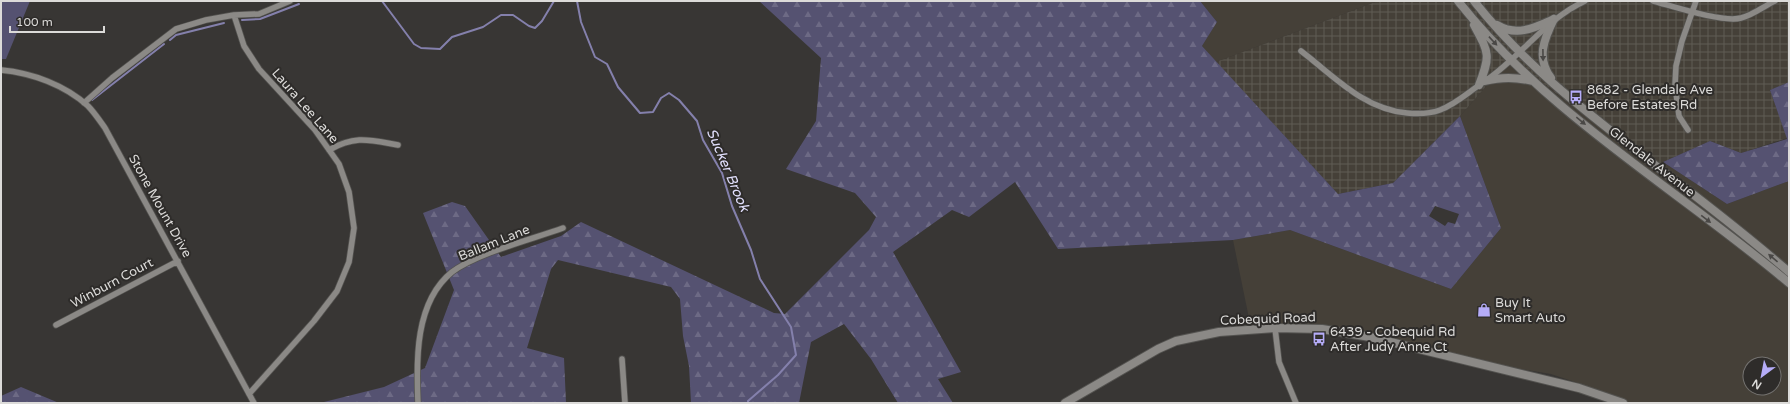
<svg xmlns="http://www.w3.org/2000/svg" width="1790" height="404" font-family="'Varela Round',sans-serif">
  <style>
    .built { fill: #454038; fill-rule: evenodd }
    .industrial { fill: url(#industrial-grid) }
    .green { fill: #555271 }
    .forest { fill: url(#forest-firs); fill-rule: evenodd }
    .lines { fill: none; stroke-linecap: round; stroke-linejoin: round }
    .stream { stroke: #8480ac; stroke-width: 2 }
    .minor-casing { stroke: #545350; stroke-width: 7 }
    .secondary-casing { stroke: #545350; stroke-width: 10 }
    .minor { stroke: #8b8986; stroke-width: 5.5 }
    .secondary { stroke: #8b8986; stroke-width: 8 }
    .oneway { fill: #4a4846 }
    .labels { text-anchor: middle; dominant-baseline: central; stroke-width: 4; stroke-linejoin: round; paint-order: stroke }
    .poi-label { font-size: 13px; fill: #dcdbd9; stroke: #2e2c2a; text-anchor: start }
    .street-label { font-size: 13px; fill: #dcdbd9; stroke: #2e2c2a }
    .water-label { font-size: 14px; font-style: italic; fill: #e1dffc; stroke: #2e2c2a }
  </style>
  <defs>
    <pattern id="industrial-grid" width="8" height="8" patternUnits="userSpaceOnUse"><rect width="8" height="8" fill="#454038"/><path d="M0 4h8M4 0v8" fill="none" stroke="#5f5b54"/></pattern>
    <pattern id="forest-firs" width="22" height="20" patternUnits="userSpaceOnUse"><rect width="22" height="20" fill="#555271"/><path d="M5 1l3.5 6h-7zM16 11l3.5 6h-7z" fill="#6d6a85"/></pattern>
  </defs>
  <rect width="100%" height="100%" fill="#383634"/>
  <path class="built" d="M1200,1h178l-162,61 -14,-16 15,-24z
    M1511,58l145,114 7,-10 64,42 62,-23v222h-161l-11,-7 -66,-22 -74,-12 -112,-26 -60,-3h-53l-19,-93 57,-10 161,59 50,-61 -41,-112zM1750,364h24v24h-24z"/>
  <path class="industrial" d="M1378,1h411v81l-19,8 17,48 -46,15 -31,-12 -47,21 -6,10 -146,-114 -51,58 -67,67 -55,11 -122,-132z"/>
  <path class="green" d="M1,1h29l-24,58h-5z"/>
  <path class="forest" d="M759,1h441l17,21 -15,24 136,148 55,-11 67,-67 41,112 -50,61 -161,-59 -57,10 -175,9 -43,-67 -46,35 -17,-7 -59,42 68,120 -23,7 15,24h-55l-27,-44 -27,-35 -33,18 -12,61h-108l-2,-37 -6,-30 -3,-37 -9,-12 -113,-27 -7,9 -24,79 37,10 2,45h-246l64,-16 41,-19 29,-78 -31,-77 29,-11 13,4 36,51 60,-21 20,-14 193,91 11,1 84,-84 7,-13 -21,-24 -69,-24 30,-48 5,-63zM1435,206l24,8 -4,10 -7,-2 -3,4 -16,-10z
    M1789,82v99l-62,23 -64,-42 47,-21 31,12 46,-14 -17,-49z
    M21,387l38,16h-58v-7z"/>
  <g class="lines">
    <path class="stream" d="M382,1l32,43 7,4 19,1 12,-12 31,-10 18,-12h12l16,11 6,2 7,-7 12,-20
      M577,1l4,21 14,35 12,7 11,23 22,26 13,-1 8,-14 8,-5 10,7 18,21 6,19 19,33 10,33 19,44 9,29 31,48 5,28 -18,20 -30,26v2
      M242,20l18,-1 39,-15
      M170,40l6,-5 48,-12
      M92,100l72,-56"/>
    <g class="minor-casing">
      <path id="minor" d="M1653,1c19,5 70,22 88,17 12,-3 23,-12 34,-17
        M234,15l10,31 15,23 56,61 24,34 10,28 5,36 -5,34 -12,29 -23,30 -65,73
        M1301,51c33,25 62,58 106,62 10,1 22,1 33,-3 16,-6 27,-17 41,-26
        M1,70c31,3 64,15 87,36 6,6 12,15 17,22l149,275
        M1488,79c35,-25 58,-60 97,-78
        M84,103l28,-25 64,-49 30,-9 28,-5 25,-1 31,-13
        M1688,130l-9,-14 -4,-31 1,-19 6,-25 14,-40
        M329,150c27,-15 40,-10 69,-5
        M56,325l122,-64
        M1275,328l4,34 17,41
        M622,359l3,44
        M418,403c-2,-43 -3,-101 34,-131 25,-19 81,-33 111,-44"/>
    </g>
    <g class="secondary-casing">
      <path id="secondary" d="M1458,1c91,115 221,189 331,282
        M1474,1c53,67 115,113 182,165 45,34 90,69 133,106
        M1474,25c15,28 17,30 5,60
        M1497,25c20,12 37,3 57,-6
        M1551,78c-15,-20 -7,-39 3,-59
        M1484,81c18,-4 31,-4 49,0
        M1065,403l93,-54 18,-8 43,-9 56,-4 47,1 48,8 209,51 44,15"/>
    </g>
    <use href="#minor" class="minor"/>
    <use href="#secondary" class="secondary"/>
  </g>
  <defs><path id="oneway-solid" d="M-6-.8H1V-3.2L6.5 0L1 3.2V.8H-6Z"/></defs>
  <g class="oneway">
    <use href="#oneway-solid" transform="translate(1493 41) rotate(47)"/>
    <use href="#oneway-solid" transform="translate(1543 55) rotate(89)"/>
    <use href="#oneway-solid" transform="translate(1581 121) rotate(39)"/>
    <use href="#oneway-solid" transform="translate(1706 219) rotate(37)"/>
    <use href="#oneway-solid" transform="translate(1773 258) rotate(-140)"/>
  </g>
  <defs>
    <g id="bus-bare" transform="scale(1.08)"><path d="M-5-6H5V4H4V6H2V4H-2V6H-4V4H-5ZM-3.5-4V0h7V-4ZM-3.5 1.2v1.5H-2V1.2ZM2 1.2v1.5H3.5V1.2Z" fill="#b5acf8" stroke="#2e2c2a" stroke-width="2.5" paint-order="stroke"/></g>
    <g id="shop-bare" transform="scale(1.08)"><path d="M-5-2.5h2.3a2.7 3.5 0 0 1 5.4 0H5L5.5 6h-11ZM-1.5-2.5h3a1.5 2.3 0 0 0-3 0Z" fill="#b5acf8" stroke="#2e2c2a" stroke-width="2.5" paint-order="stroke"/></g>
  </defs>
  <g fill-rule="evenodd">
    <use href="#bus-bare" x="1576" y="97"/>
    <use href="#shop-bare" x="1484" y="310"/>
    <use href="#bus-bare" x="1319" y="339"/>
  </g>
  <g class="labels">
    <g class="poi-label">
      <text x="1587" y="90">8682 - Glendale Ave<tspan x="1587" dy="15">Before Estates Rd</tspan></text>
      <text x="1495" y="303">Buy It<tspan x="1495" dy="15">Smart Auto</tspan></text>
      <text x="1330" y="332">6439 - Cobequid Rd<tspan x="1330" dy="15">After Judy Anne Ct</tspan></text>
    </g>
    <g class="street-label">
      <text transform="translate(305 106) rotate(49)">Laura Lee Lane</text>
      <text transform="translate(1652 162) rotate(38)">Glendale Avenue</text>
      <text transform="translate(160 206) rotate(61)">Stone Mount Drive</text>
      <text transform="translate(494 243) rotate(-22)">Ballam Lane</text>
      <text transform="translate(112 283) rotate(-28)">Winburn Court</text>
      <text transform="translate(1268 319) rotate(-2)">Cobequid Road</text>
    </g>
    <g class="water-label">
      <text transform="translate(728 170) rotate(67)">Sucker Brook</text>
    </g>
  </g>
  <rect width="1790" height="404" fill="none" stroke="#dcdbd9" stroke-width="4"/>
  <g transform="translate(1762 376) rotate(212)"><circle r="19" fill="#2e2c2a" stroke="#747270"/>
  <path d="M0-3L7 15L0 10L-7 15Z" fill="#b5acf8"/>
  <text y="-6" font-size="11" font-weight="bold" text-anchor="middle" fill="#dcdbd9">N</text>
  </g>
  <path d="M10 26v6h94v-6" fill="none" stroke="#dcdbd9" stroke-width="2"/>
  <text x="16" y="26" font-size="12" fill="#dcdbd9" stroke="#2e2c2a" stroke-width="3" paint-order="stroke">100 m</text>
</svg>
